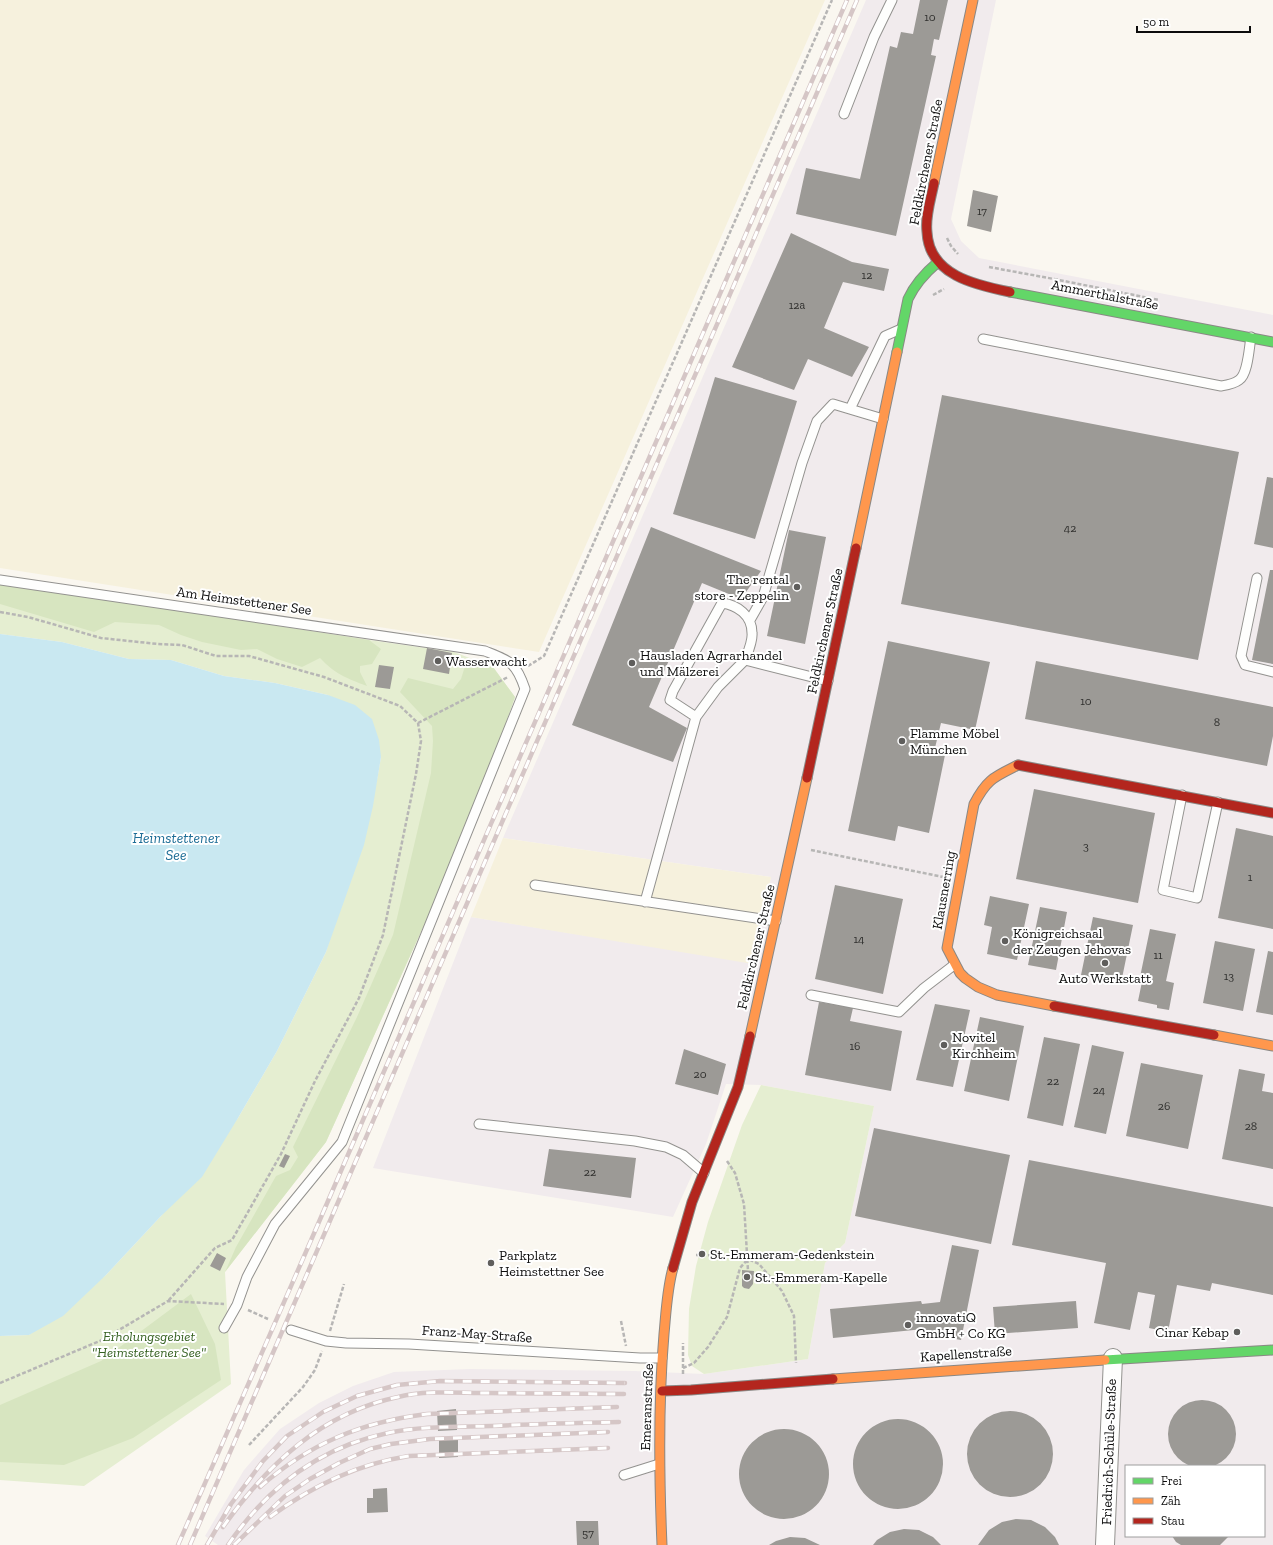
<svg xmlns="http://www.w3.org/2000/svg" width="1273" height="1545" font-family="'Zilla Slab',serif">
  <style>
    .industrial { fill: #f1ebed; fill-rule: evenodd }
    .farmland { fill: #f6f1dd }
    .green { fill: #e5eed1 }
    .forest { fill: #d7e5c0 }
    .water { fill: #c9e8f1 }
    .building { fill: #9c9a96 }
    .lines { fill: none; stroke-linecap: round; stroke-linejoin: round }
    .lane-casing { stroke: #93928f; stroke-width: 11 }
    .street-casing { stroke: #93928f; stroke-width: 20 }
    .fast-casing { stroke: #8a8885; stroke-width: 11 }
    .slow-casing { stroke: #8a8885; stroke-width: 11 }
    .jam-casing { stroke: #8a8885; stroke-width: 11 }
    .path { stroke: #b7b6b5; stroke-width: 2.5; stroke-dasharray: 4 2; stroke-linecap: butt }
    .lane { stroke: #fefefd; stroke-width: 9 }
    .street { stroke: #fefefd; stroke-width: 18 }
    .fast { stroke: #63d668; stroke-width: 9 }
    .slow { stroke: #ff974d; stroke-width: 9 }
    .jam { stroke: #b3261e; stroke-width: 9 }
    .rail-casing { stroke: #d5c6c6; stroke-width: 4.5 }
    .rail { stroke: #fff; stroke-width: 3; stroke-dasharray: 9; stroke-linecap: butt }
    .poi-dot { fill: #5f5e5c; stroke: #fff; stroke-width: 1.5 }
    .labels { text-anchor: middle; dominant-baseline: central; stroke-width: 4; stroke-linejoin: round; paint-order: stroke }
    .number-label { font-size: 12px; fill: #30302e }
    .street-label { font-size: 14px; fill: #0c0c0c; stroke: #fff }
    .poi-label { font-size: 14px; fill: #0c0c0c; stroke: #fff; text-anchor: start }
    .park-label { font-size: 14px; font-style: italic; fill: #346020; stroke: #fff }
    .water-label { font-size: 15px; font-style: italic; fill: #1d6d96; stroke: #fff }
  </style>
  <rect width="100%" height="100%" fill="#faf7f0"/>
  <path class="industrial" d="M866,0h130l-45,219 10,22 18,17 294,57v1230h-1055l-13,-9 39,-66 36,-41 39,-26 34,-17 41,-14 76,-3 165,2 69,3 104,-15 17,-96 20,-20 29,-137 -113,-21 -35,-1 -20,60 -33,73 -300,-49 98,-251 282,46 18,-86 -268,-39zM1126,1466h138v70h-138z"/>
  <path class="farmland" d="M0,0h825l-286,652 -539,-84z
    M503,838l268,39 -18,87 -282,-47z"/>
  <path class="green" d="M0,583l369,57 85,12 39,15 22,30 -44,124 -145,321 -101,130 6,112 -147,102 -84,-6v-144l29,-1 77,-60 55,-59 77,-98 39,-67 49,-99 51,-172 4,-23 -53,-62 -53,-12 -51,-7 -53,-16 -42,-1 -67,-17 -62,-8z
    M761,1085l113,21 -29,137 -20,20 -17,96 -104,15 -12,-8 -4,-11 1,-46 7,-43 12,-44 34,-97z"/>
  <path class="forest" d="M0,583l369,57 12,9 -9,15 -12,2v6l7,14c-21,-8 -32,-12 -47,-28l-18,9 -25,-8 -20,-10 -16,1 -39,-8 -21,-7 -22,-10 -44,-3 -21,10 -94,-28z
    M466,663l27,4 22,30 -44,124 -145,321 -101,130 11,-25 40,-71 14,-6 8,-13 -5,-10 64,-130 36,-82 38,-162 2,-32 -1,-15 -32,-34 8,-14 45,11 8,-10z
    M191,1294l24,50 6,36 -88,58 -69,27 -64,-3v-57l101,-44z"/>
  <path class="water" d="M0,634l62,8 67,17 42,1 53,16 51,7 53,12 27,10 17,14 7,21 2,17 -8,49 -9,39 -38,107 -49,99 -39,67 -36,59 -41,39 -55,59 -43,41 -34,19 -29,1z"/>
  <path class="building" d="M920,0h28l-9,40 -5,-1 -3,16 5,1 -40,180 -100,-22 10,-46 54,11 30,-133 7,2 4,-16 12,2z
    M973,190l25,6 -7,36 -24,-6z
    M791,233l61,29 37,7 -5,22 -41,-9 -19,46 45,19 -17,30 -44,-18 -14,31 -62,-23z
    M715,377l82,24 -42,138 -82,-25z
    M942,395l297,57 -41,208 -297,-56z
    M1267,477l6,1v70l-19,-4z
    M651,527l110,44 -20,28 -39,-16 -53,124 38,21 -14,34 -101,-37z
    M789,530l37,7 -21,107 -38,-8z
    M1270,570h3v94l-21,-4z
    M888,641l102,21 -15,68 -34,-7 -7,29 11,3 -16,78 -31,-7 -3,15 -47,-10z
    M427,648l25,5 -3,21 -26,-5z
    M1036,661l237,46v29l-6,30 -242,-47z
    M379,665l15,2 -4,22 -15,-2z
    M1034,789l121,24 -17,90 -122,-24z
    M1236,828l37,8v93l-55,-11z
    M835,885l68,14 -20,95 -68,-15z
    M990,896l39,8 -12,56 -30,-6 5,-27 -8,-2z
    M1040,907l27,5 -11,58 -28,-5z
    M1093,917l40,8 -12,58 -40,-8z
    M1150,929l26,5 -10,47 8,2 -5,27 -12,-2v-3l-19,-4 5,-24h-3z
    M1215,941l40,8 -12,62 -40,-8z
    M1268,951l5,1v63l-17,-3z
    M819,1002l34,6 -3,13 52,10 -11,60 -86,-16z
    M935,1004l35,6 -17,77 -37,-7z
    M980,1017l44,9 -15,75 -45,-10z
    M1044,1037l36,7 -17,82 -36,-8z
    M1092,1045l32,7 -18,82 -32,-7z
    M684,1049l42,15 -8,31 -43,-11z
    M1141,1063l62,12 -15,74 -62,-13z
    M1239,1069l26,5 -3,17 11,2v76l-51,-10z
    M874,1128l136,27 -19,89 -136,-28z
    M549,1149l87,9 -5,40 -88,-12z
    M285,1154l5,2 -6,12 -5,-2z
    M1029,1160l244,47v88l-61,-12 -2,8 -33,-6 -9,47 -19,-4 6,-33 -17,-3 -8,38 -36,-7 12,-60 -94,-18z
    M952,1245l27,5 -18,90 -27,-5 -1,2h-7l-2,-8 -91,9 -3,-29 91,-8 1,3 18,-2z
    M217,1253l9,5 -6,13 -10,-5z
    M742,1270l12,1 -1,13 -4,5 -5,-1 -2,-2z
    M1076,1301l2,27 -83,6 -2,-27z
    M1168 1434a34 34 0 1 1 68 0a34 34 0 1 1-68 0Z
    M456,1409l1,21 -19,1 -1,-20z
    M967 1454a43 43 0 1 1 86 0a43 43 0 1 1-86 0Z
    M853 1464a45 45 0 1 1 90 0a45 45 0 1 1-90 0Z
    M739 1474a45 45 0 1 1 90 0a45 45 0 1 1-90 0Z
    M458,1437v20l-19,1v-20z
    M387,1488l1,24 -21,1v-15h6v-9z
    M1016,1519l15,1 14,7 10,10 4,8h-81l11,-15 13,-8z
    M576,1521h22l1,24h-22z
    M904,1529l15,1 14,7 8,8h-68l4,-5 13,-8z
    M1172,1536h57l-9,9h-39l-5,-3z
    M790,1537l15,1 15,7h-51l7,-4z"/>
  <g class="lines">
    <g class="lane-casing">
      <path id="lane" d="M844,114l30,-77 18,-37
        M983,339l238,47c6,-1 13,-2 18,-6 9,-6 10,-32 12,-43
        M850,409l35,-73 16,-7
        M1257,578l-16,78 4,9 28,7
        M0,580l485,71c25,10 31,11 40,38l-183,453 -67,82 -28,53 -10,28 -13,23
        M750,620l13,-23 39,-134 15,-42 16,-17 50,15
        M745,660c3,-8 8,-19 7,-27 0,-18 -15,-28 -30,-30l-49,88 -3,9 26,17 22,-30 27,-27 83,21
        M1182,795l-19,95 34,8 21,-96
        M535,885l241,36
        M645,902l51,-185
        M811,995l88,17 25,-24 30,-23
        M479,1124l156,17 31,6 17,8 21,18
        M291,1330l35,11 20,2 63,1 231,14h22
        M624,1475l35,-11"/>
    </g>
    <g class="street-casing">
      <path id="street" d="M1105,1545l8,-187"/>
    </g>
    <g class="fast-casing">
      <path id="fast" d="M1010,292l263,50
        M897,352l11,-53c7,-15 17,-26 30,-37
        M1105,1360l168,-10"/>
    </g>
    <g class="slow-casing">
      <path id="slow" d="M934,183l39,-183
        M856,548l41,-196
        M1018,765c-24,12 -31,14 -44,39l-27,144 13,25 5,5 13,9 19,8 57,11
        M1214,1035l59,11
        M750,1036l57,-258
        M833,1379l272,-19
        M662,1545c-3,-70 -4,-141 2,-211 2,-21 3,-45 9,-66"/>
    </g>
    <g class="jam-casing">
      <path id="jam" d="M934,183c-3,16 -9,33 -7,49 2,43 48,53 83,60
        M1018,765l255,48
        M807,778l49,-230
        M1054,1006l160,29
        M673,1268l19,-66 46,-115 12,-51
        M662,1391l29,-1 142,-11"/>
    </g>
    <path class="path" d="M947,238l4,8 7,8
      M989,267l65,12 105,21
      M933,295l11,-6
      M0,612l28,5 73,21 57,6 24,1 34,11h33l75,21 76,29 18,17 3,18 -5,33 -33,161 -24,63 -44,83 -34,73 -49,86 -17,8 -47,53
      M528,666l16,-10 288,-656
      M418,723l90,-46
      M811,850l132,27
      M727,1161l8,12 9,31 4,67
      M696,1255l37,1 15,3 11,5 23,27 12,25 2,47
      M248,1310l20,9
      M621,1321l5,25
      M330,1331l14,-47
      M683,1368l11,-5 14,-16 19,-30 13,-49 8,-9
      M683,1374v-31
      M0,1383l102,-43 66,-39 56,3
      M249,1445l54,-58 12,-17 7,-19"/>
    <use href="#lane" class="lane"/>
    <use href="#street" class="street"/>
    <use href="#fast" class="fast"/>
    <use href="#slow" class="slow"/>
    <use href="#jam" class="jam"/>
    <g class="rail-casing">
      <path id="rail" d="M260,1487c50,-44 102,-65 167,-73l190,-7
        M270,1517c42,-31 87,-53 139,-61l199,-8
        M223,1527c44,-62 98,-114 175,-130 29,-7 60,-4 90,-4 46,0 91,1 136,1
        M178,1545l134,-307 535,-1238
        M190,1545l667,-1545
        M207,1545l24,-41 32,-43 24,-25 36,-24 34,-16 40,-11 43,-4 185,2
        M228,1545c39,-57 92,-98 160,-112 33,-7 69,-6 103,-7 43,-2 85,-3 128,-4
        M234,1545l51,-49 25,-17 29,-16 31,-14 21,-5 39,-5 178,-7"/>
    </g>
    <use href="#rail" class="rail"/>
  </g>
  <g class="poi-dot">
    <circle cx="797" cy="587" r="4"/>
    <circle cx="438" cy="661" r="4"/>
    <circle cx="632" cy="663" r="4"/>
    <circle cx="902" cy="741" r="4"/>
    <circle cx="1005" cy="941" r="4"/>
    <circle cx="1105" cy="963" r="4"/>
    <circle cx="944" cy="1045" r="4"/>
    <circle cx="702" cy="1254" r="4"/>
    <circle cx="491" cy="1263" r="4"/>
    <circle cx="747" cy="1277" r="4"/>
    <circle cx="908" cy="1325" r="4"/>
    <circle cx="1237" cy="1332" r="4"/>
  </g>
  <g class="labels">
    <g class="number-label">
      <text x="930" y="17">10</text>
      <text x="982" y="211">17</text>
      <text x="867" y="275">12</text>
      <text x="797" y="305">12a</text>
      <text x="1070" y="528">42</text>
      <text x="1086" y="701">10</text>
      <text x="1217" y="722">8</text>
      <text x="1086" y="846">3</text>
      <text x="1250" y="877">1</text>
      <text x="859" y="939">14</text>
      <text x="1158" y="955">11</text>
      <text x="1229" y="976">13</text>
      <text x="855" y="1046">16</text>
      <text x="700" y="1074">20</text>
      <text x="1053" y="1081">22</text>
      <text x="1099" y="1090">24</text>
      <text x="1164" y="1106">26</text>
      <text x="1251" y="1126">28</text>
      <text x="590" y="1172">22</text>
      <text x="588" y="1533">57</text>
    </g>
    <g class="street-label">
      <text transform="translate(926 162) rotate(-79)">Feldkirchener Straße</text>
      <text transform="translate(1105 295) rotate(11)">Ammerthalstraße</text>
      <text transform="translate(244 601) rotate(8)">Am Heimstettener See</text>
      <text transform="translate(825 631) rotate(-78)">Feldkirchener Straße</text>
      <text transform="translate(944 890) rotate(-80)">Klausnerring</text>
      <text transform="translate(756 947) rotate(-77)">Feldkirchener Straße</text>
      <text transform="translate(477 1334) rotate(4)">Franz-May-Straße</text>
      <text transform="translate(966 1354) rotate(-4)">Kapellenstraße</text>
      <text transform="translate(647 1407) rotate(-88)">Emeranstraße</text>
      <text transform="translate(1109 1452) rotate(-88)">Friedrich-Schüle-Straße</text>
    </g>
    <g class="poi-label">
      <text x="789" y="579" text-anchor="end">The rental<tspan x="789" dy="16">store - Zeppelin</tspan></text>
      <text x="640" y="655">Hausladen Agrarhandel<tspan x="640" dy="16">und Mälzerei</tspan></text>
      <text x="446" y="661">Wasserwacht</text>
      <text x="910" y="733">Flamme Möbel<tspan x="910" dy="16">München</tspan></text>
      <text x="1013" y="933">Königreichsaal<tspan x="1013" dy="16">der Zeugen Jehovas</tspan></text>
      <text x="1105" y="978" text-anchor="middle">Auto Werkstatt</text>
      <text x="952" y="1037">Novitel<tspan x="952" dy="16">Kirchheim</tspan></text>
      <text x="710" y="1254">St.-Emmeram-Gedenkstein</text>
      <text x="499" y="1255">Parkplatz<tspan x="499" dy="16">Heimstettner See</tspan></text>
      <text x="755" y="1277">St.-Emmeram-Kapelle</text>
      <text x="916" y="1317">innovatiQ<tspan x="916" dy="16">GmbH + Co KG</tspan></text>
      <text x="1229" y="1332" text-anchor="end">Cinar Kebap</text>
    </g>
    <g class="park-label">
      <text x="149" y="1336">Erholungsgebiet<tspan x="149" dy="16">"Heimstettener See"</tspan></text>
    </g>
    <g class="water-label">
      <text x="176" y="838">Heimstettener<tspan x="176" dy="17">See</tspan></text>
    </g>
  </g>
  <rect x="1125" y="1465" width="140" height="72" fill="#ffffff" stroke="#9e9e9e"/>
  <rect x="1133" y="1478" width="20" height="6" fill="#63d668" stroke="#9e9e9e"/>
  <text x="1161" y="1485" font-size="12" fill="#0c0c0c">Frei</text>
  <rect x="1133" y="1498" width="20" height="6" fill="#ff974d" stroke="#9e9e9e"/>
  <text x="1161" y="1505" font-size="12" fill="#0c0c0c">Zäh</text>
  <rect x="1133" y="1518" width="20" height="6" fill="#b3261e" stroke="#9e9e9e"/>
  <text x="1161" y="1525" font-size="12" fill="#0c0c0c">Stau</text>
  <path d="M1137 26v6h113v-6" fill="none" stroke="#0c0c0c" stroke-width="2"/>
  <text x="1143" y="26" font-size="12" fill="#0c0c0c" stroke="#ffffff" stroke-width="3" paint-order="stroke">50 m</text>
</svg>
